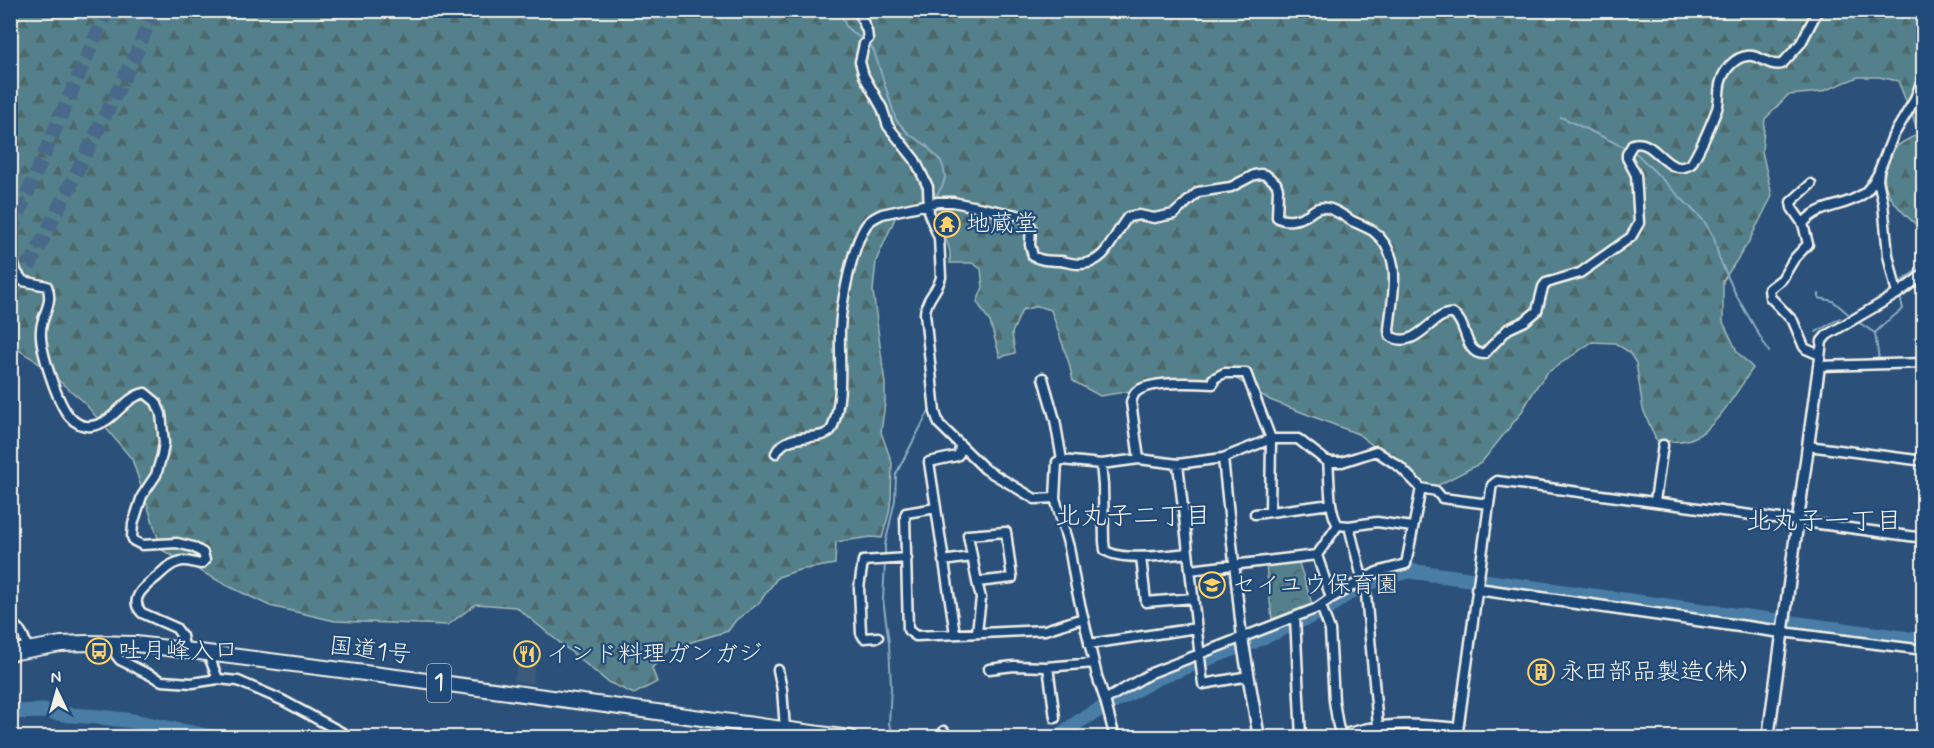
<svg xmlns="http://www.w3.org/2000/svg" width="1934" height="748" font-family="Mynerve,'Klee One',sans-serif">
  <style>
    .built { fill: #3a5a7c }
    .forest { fill: url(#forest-firs); stroke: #a3b8b9; stroke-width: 1.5 }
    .park { fill: url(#park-crowns); stroke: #a3b8b9; stroke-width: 1.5 }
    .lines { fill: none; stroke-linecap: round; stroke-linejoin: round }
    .stream { stroke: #8dabc0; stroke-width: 2 }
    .river { stroke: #487da5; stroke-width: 15 }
    .trunk-tunnel { stroke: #49698b; stroke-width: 14; stroke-dasharray: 14 7; stroke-linecap: butt }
    .minor-casing { stroke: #f4f1e8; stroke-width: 13 }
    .tertiary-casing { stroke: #f4f1e8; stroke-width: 15 }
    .trunk-casing { stroke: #f4f1e8; stroke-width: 18 }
    .minor { stroke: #1f4a7a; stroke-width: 8 }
    .tertiary { stroke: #1f4a7a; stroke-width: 10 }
    .trunk { stroke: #1f4a7a; stroke-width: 14 }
    .labels { text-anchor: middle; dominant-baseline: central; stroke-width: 4.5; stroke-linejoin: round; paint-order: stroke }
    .shield { fill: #1f4a7a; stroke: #b4bfc7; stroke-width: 1.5 }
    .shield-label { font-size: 22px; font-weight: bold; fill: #f4f1e8 }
    .poi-label { font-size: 24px; fill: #f4f1e8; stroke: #1f4a7a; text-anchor: start }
    .street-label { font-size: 24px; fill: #f4f1e8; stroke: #1f4a7a }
    .neighbourhood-label { font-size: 26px; fill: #f4f1e8; stroke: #1f4a7a }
  </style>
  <defs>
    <pattern id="forest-firs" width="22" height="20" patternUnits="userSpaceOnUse" patternTransform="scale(1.5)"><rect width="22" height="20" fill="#52808a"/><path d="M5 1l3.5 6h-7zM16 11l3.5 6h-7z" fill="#4e676b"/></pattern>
    <pattern id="park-crowns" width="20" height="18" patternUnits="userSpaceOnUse" patternTransform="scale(1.5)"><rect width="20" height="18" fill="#52808a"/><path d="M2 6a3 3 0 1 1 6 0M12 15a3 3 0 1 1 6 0" fill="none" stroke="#4e676b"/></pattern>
  </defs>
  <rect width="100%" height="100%" fill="#2b517b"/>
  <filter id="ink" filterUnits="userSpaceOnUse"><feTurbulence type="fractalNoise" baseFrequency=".0167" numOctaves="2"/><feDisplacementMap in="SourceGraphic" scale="12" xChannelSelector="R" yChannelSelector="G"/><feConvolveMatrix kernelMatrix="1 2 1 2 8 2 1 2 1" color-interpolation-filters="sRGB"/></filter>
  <g filter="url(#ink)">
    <path class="built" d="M522,640l10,3 7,6 -7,35 -18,-3z"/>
    <path class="forest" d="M10,11h1913v220c-20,-19 -49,-39 -35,-71 2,-4 4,-9 7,-12 6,-6 17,-10 24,-15l-21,-52 -19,-4h-21l-37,15 -33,3 -23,24 -3,32 10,45 -24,47 -25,38v41l15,31 15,15c-15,21 -36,60 -60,70 -11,5 -25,3 -37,2l-13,-31 -7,-46 -7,-11 -14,-9 -23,-1 -45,31 -10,13 -16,27 -40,50 -48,25 -9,-3 -66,-51 -88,-34 -49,-31 -16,10h-44l-30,12 -31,5 -27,-15 -4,-18 -18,-53 -13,-4 -16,4 -10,23 3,20 -15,4 -10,-35 -13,-20 6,-15 -2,-18 -9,-6h-22v-11l-11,-37c-17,-8 -26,-3 -43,1l-20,45 -3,30 12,93v19l-4,29 11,31 -1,35 -2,15 -7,25 -11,-1 -35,5 -1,22 -36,6 -21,7 -20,27 -22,16 -8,11 -57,17 -19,20 5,14 -23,12 -26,-12 -92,-75 -40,-3 -28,21 -113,-4 -65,-15 -44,-21 -64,-35 -30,-91 -49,-58 -50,-42 -22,-14z"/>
    <path class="park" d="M1298,560l14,44 -40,15 -6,-54z"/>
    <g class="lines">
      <path class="stream" d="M842,10c1,29 21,21 32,41l22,69 13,14 17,11 7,8 8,8 3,9 1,7 -2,8 -9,14
        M1561,117l65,31
        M1631,151l7,4 66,66 10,17 5,20 17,37 33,57
        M933,205c1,12 9,22 10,34
        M944,254l1,24
        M1892,256l7,27 25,-18
        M1819,294v4l14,3 20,17
        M1858,322l17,11
        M1816,332l24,-14
        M1879,360l-4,-27 11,-11 17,-13 -3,-13
        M935,372l1,13
        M885,557v-12l10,-45 1,-26 35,-67
        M885,563l-2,36 6,44 2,44 -2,37 3,6 5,3 56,5
        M10,711l2,1"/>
      <path class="river" d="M1250,643l79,-35c22,-21 52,-31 81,-37l514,70
        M10,712l35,-1 25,4 30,2 33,4 84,17
        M1056,738l25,-18 76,-42 81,-31"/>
      <path class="trunk-tunnel" d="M10,233l97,-223
        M10,305l125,-249 19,-46"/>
      <g class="minor-casing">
        <path id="minor" d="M858,10l9,21 1,8
          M1923,10l1,3
          M864,44l-4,18 4,14 18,32 6,18 27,34 13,27 1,27 10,24 2,39c-3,14 -15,21 -16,36l10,99 4,12 46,45 50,30 20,-1
          M1811,184l-20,18 1,6 11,16 5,20 -14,15 -12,20 -13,10 1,8 23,24 11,26 2,2 14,6
          M1803,224c14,-20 42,-16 60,-30 7,-5 11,-13 15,-20
          M10,254l7,19 6,8 24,5c7,17 -5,28 -6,44 -2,18 17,75 29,87 5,6 13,10 21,9 23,-2 32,-29 54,-33l11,9 5,12 3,29 -2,12 -6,20 -14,21 -9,28 -1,13 2,4 8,4 35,-2 16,4 10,6 2,7 -4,4c-8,-1 -15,-5 -23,-2 -8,2 -14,8 -20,14 -11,9 -31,22 -16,37l34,15 6,8 3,15
          M1924,274l-27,20 -70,41 -5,6 -3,25 105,-3
          M1897,294l-9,-39 -5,-52 -5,-23 1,-9 14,-35 21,-35 10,-26
          M1043,378l12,42 7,40
          M1808,446l116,15
          M776,453c12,-25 51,-8 57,-27 11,-31 6,-64 7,-96 1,-26 12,-85 27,-106 4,-5 9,-7 15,-10l56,-12h15l69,14 9,10 -1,19 3,11c10,6 17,4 28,5 6,1 12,3 18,3 29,0 34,-30 49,-47l11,-2 15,3 20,-4 24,-22 33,-5 23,-12 7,-1 5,1 10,8 2,6 -1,28c8,6 21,3 30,-2 4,-2 7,-6 12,-7 10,-3 25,8 33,13 7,3 14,6 21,10 32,26 19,64 16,99l1,6c27,16 42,-25 63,-22 15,8 10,40 31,40l24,-25 17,-8 12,-10 6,-24 3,-4 34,-10 51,-36 8,-14 -3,-48 -9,-17v-4l6,-10c23,-7 33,35 58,20 10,-16 19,-37 26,-55 3,-9 1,-19 4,-28 3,-11 14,-24 26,-25 13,-2 21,11 35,8l19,-21 17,-33
          M1223,458l19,180
          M1139,459l-8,-57c0,0 3,-8 4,-9 12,-13 61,-10 78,-9v-5l11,-6h22l25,66 -1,73
          M1328,461c2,18 0,49 10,64l11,1 28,-4 35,5
          M1101,464l2,21 1,57 1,8c15,12 64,5 83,3
          M1178,464l25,220 46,-8
          M1655,501l8,-56
          M936,508l-30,5 -1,3 3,114 8,6 129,-6 38,-12
          M1255,514l76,-10
          M1349,526l17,68 12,132
          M1006,532l6,46 -35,4 -9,-47z
          M1317,555l14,43
          M1141,557l5,45 47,-4
          M943,561l28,-4
          M1190,570l127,-15 21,-30
          M977,582l4,16 -4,34
          M1321,606l9,24 4,71 4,25 3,9
          M1295,617l6,121
          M10,623c11,6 15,14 17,26
          M1782,632l142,18
          M955,634l-26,-172 28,-6 2,-2 1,-8
          M878,637l-14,1 -3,-5 -2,-45 4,-27 44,-3
          M113,643l3,12 4,5 42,21 30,2 26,-4 20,2 44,19 70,38
          M1089,644l108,-16
          M208,654l10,25
          M1048,667l7,51
          M989,669l25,-3 32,1 48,-4
          M778,670l4,19 3,40
          M1105,700l46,-27 164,-64 16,-11 46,-26 29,-8 15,-76
          M943,738l1,-7
          M1115,738l-10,-38 -8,-24 -21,-89 -7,-40 -14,-49 2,-36 5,-2 39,4 38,-5 39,5 45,-6 48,-19h27l27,21 7,2h10l34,-11 24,16 21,21 15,3 6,7 47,6
          M1334,738c44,-17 78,-15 124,-10
          M1457,738l34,-248 1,-5 5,-4 427,57"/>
      </g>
      <g class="tertiary-casing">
        <path id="tertiary" d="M1477,589l305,43
          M1242,638l17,100
          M1768,738l51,-372"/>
      </g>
      <g class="trunk-casing">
        <path id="trunk" d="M10,653l51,-9 26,-1 49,1 268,34 446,60"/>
      </g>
      <use href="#minor" class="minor"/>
      <use href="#tertiary" class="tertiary"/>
      <use href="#trunk" class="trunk"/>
    </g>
  </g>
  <defs>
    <g id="temple-ring" transform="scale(1.35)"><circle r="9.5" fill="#1f4a7a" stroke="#ffd166" stroke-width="1.5"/><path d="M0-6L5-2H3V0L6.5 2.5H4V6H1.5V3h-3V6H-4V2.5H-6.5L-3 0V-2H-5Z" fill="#ffd166"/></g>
    <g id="school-ring" transform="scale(1.35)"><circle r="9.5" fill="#1f4a7a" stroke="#ffd166" stroke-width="1.5"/><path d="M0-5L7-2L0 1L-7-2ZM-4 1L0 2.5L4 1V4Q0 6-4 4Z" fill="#ffd166"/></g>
    <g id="bus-ring" transform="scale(1.35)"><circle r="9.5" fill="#1f4a7a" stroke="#ffd166" stroke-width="1.5"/><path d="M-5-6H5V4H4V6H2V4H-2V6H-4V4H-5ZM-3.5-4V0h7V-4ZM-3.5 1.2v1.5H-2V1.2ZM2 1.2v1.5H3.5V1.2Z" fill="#ffd166"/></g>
    <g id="restaurant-ring" transform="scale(1.35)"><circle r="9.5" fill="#1f4a7a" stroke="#ffd166" stroke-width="1.5"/><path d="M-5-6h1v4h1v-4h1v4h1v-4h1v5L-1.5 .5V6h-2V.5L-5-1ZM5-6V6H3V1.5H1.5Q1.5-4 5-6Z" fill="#ffd166"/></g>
    <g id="building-ring" transform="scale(1.35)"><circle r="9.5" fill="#1f4a7a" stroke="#ffd166" stroke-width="1.5"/><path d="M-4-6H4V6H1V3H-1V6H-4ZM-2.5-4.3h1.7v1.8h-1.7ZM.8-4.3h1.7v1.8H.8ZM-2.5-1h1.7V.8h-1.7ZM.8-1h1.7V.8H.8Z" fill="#ffd166"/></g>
  </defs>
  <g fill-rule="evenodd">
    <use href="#temple-ring" x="947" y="224"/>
    <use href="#school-ring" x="1212" y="585"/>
    <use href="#bus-ring" x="99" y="651"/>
    <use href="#restaurant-ring" x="527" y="654"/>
    <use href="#building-ring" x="1541" y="672"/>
  </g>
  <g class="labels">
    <rect class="shield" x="427" y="664" width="24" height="38" rx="4.5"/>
    <g class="shield-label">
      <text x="439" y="683">1</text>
    </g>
    <g class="poi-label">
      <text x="966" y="224">地蔵堂</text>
      <text x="1232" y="585">セイユウ保育園</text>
      <text x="118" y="651">吐月峰入口</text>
      <text x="546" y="654">インド料理ガンガジ</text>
      <text x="1560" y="672">永田部品製造(株)</text>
    </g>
    <g class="street-label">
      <text transform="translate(370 651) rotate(7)">国道1号</text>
    </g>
    <g class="neighbourhood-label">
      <text x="1133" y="517">北丸子二丁目</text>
      <text x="1824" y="522">北丸子一丁目</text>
    </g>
  </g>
  <rect width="1934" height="748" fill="none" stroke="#1f4a7a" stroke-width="36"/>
  <rect x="18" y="18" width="1898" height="712" fill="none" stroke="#f4f1e8" stroke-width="2" filter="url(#ink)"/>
  <g transform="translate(57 691) rotate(355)" stroke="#1f4a7a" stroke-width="4.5" paint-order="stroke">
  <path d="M0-4.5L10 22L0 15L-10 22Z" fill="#f4f1e8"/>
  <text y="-9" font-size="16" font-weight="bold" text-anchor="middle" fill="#f4f1e8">N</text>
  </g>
</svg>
